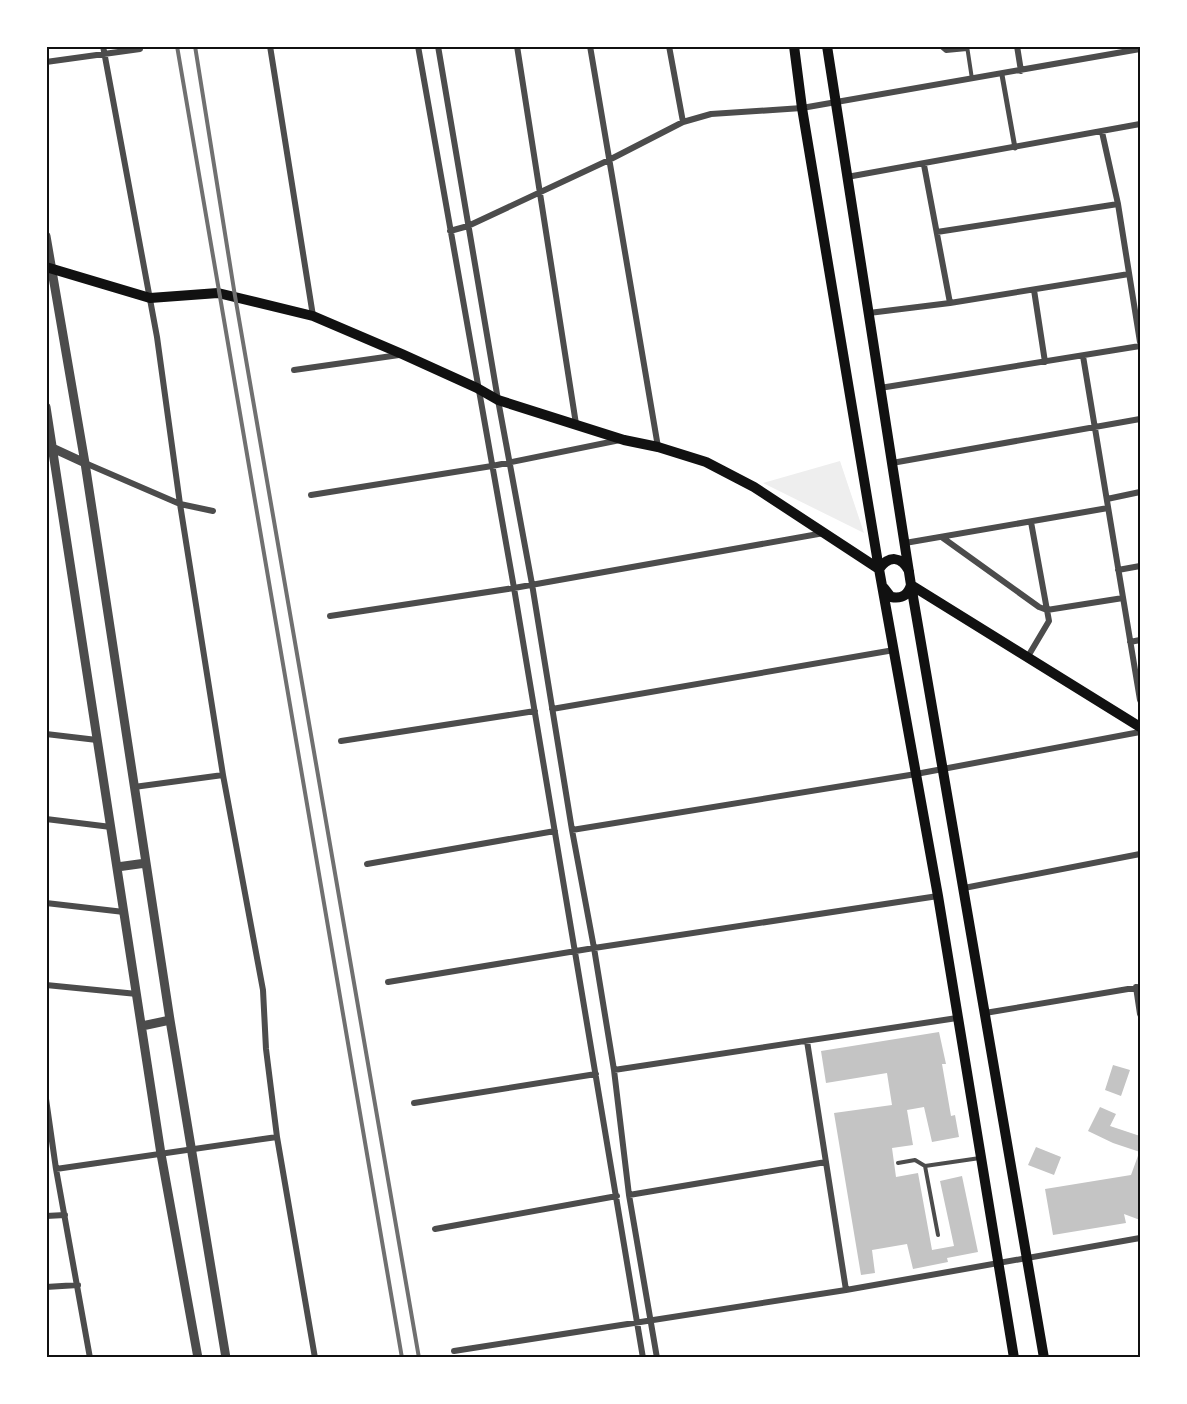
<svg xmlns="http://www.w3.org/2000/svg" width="1187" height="1404" font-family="Raleway,sans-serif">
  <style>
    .green { fill: #eee }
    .building { fill: #c4c4c4 }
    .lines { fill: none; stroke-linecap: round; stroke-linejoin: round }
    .service { stroke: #4c4c4c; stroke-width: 4 }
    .pedestrian { stroke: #4c4c4c; stroke-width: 5 }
    .minor { stroke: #4c4c4c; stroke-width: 6 }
    .tertiary { stroke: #4c4c4c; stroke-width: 9 }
    .secondary { stroke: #111; stroke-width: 10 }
    .rail { stroke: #707070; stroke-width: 4 }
    .neatline { fill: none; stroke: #111; stroke-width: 2 }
  </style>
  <rect width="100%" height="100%" fill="#fff"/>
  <path class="green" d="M840,461l24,72 -101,-50z"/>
  <path class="building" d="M939,1032l7,32h-4l9,52 4,-1 4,22 -27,5 -8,-35 -17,3 6,35 -21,3 4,29 22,-4 14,77 22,-4 -14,-65 22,-5 16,76 -31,6 1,4 -35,7 -6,-25 -35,6 3,23 -14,2 -27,-162 58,-8 -5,-32 -61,10 -5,-32z
    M1113,1065l17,5 -9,26 -16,-6z
    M1100,1107l16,7 -6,12 30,10v16l-27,-9 -25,-12z
    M1036,1147l25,10 -7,18 -26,-10z
    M1139,1153h1v67l-16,-6 2,9 -73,12 -8,-46 86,-14z"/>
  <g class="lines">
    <path class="service" d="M940,46l6,5 21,-2
      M967,46l5,33
      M898,1163l17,-3 10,6 13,69
      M925,1166l55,-8"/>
    <path class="pedestrian" d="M1002,75l13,73"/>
    <path class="minor" d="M103,46l54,291 23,167 43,271 40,215 3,59 11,88 38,221
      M270,46l43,270
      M418,46l96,542 129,770
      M438,46l60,354 34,184 40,246 22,118 20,122 15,125 28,163
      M517,46l59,378
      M590,46l68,401
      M669,46l14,76
      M1017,46l4,25
      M46,62l94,-13
      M1102,132l16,72 22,138
      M924,165l26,138
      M847,177l293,-53
      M450,231l18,-5 141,-66 74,-38 28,-8 91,-6 338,-59
      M937,232l181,-28
      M1034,290l11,72
      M869,313l81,-10 179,-29
      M1083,356l57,344
      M294,370l105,-15
      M880,388l260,-42
      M85,463l95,41 33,7
      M892,463l248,-44
      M311,495l181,-29 128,-26
      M1107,499l33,-7
      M943,538l96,69 8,3 76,-12
      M905,543l203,-35
      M1118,570l22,-4
      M330,616l184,-28 310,-55
      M1130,642l10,-2
      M1027,658l22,-37 -18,-99
      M552,709l342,-59
      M46,734l51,6
      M341,741l194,-30
      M134,787l89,-12
      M46,819l65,8
      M572,830l344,-56 224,-42
      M367,864l188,-33
      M964,888l176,-34
      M46,903l78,9
      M388,982l206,-34 344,-52
      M46,985l91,9
      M1136,987l4,27
      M985,1013l155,-26
      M807,1041l39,249
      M614,1070l343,-52
      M46,1099l10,70 34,189
      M414,1103l182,-29
      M56,1169l221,-32
      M629,1195l197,-33
      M46,1216l19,-1
      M435,1229l182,-33
      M46,1287l32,-2
      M454,1351l392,-61 294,-52"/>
    <path class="tertiary" d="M46,236l39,227 85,557 56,338
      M46,407l115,747 37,204
      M46,445l39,18
      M117,867l29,-4
      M142,1026l28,-6"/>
    <path class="secondary" d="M794,46l8,62 77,461 59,327 76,462
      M827,46l84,539 133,773
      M46,267l104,31 68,-5 95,23 89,38 75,34 21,12 126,40 34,7 48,15 48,25 125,82c10,-14 22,-13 30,2
      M884,588l7,9c11,2 17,-2 20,-12l229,142"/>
    <path class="rail" d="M177,46l225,1312
      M195,46l40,250 184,1062"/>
  </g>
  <rect width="1187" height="1404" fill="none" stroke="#ffffff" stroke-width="96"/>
  <rect x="48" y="48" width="1091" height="1308" class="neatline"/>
</svg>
